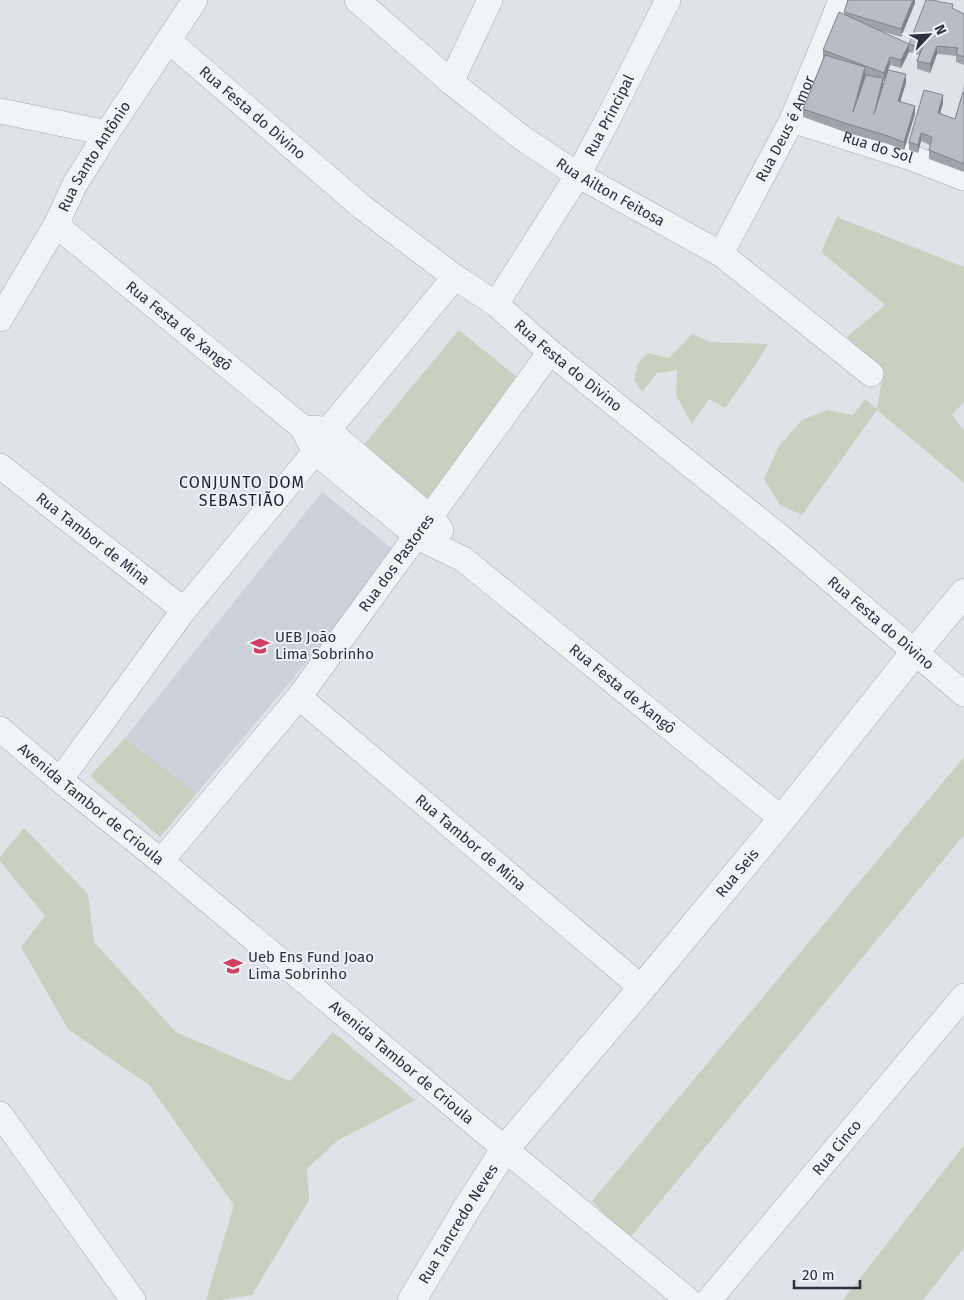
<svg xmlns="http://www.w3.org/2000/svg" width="964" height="1300" font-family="'Fira Sans',sans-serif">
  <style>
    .built { fill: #ccd2da }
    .green { fill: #c6d2bf }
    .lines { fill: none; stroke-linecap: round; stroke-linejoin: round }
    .minor-casing { stroke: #a4aab2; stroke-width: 26 }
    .tertiary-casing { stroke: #a4aab2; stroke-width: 29 }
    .minor { stroke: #f1f4f7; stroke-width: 25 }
    .tertiary { stroke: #f1f4f7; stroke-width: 28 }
    .wall { fill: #9da3a9 }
    .shaded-wall { fill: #7f848a }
    .building { fill: #b6bdc5; stroke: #7f848a }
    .labels { text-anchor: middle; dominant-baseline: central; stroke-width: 4; stroke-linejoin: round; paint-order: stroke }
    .street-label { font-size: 15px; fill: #273240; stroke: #eef2f6 }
    .poi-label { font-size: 15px; fill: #273240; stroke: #eef2f6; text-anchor: start }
    .neighbourhood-label { font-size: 16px; letter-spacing: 1px; fill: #192330; stroke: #eef2f6 }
  </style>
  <rect width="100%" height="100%" fill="#dfe3e8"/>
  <path class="built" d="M322,492l76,61 -201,240 -72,-55z"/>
  <path class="green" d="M837,217l127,50v135l-12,13 12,15v53l-87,-73 -75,105 -22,-10 -16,-26 15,-33 23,-26 25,-10 26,5 12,-16 12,10 6,-37 -36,-35 38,-32 -64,-53z
    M459,330l69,56 -101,123 -66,-61z
    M692,334l18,8 58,2 -16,26 -27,38 -16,-9 -17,25 -16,-29 1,-25 -20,3 -15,19 -8,-12 4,-17 10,-10 21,5z
    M125,738l72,55 -37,44 -70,-61z
    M964,757v78l-335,404 -37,-38z
    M24,828l64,66 6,48 82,90 114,49 43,-49 82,68 -78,41 -30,28 2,31 -57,95 -31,5h-15l28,-95 -85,-120 -81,-56 -47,-82 24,-31 -45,-55v-4z
    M964,1145v103l-41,52h-80z"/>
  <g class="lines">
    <g class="minor-casing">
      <g id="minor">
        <path id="s1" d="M357,0l94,82 71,56 56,37 143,79 150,120"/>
        <path id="s2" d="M169,41l193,166 93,70 41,27 54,48 234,188 180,154"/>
        <path d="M451,82l39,-82"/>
        <path d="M0,111l107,22"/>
        <path id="s3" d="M792,120l120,38 52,20"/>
        <path id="s4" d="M56,225l246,202 13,25 89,73 11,11 48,23 319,260"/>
        <path id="s5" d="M721,254l71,-134 33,-79 16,-41"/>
        <path id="s6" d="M496,304l82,-129 30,-56 60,-119"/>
        <path id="s7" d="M0,319l56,-94 19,-41 32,-51 88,-133"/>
        <path d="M312,428l16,2 91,78 12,8 10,14"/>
        <path id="s8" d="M0,466l184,144"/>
        <path id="s9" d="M299,697l343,291"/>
        <path id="s10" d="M0,729l60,51 101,81 344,288 183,151"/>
        <path d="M60,780l124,-170 131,-158 13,-22 127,-153"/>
        <path id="s11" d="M161,861l138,-164 251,-345"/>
        <path d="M0,1114l133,186"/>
        <path id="s12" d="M709,1300l255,-304"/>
      </g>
    </g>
    <g class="tertiary-casing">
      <g id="tertiary">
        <path id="s13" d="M412,1300l55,-92 38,-59 137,-161 140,-169 133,-167 49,-59"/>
      </g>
    </g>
    <use href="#minor" class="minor"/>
    <use href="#tertiary" class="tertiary"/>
  </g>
  <path class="wall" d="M915,0v3l-14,34 -20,-6 28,21 -8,16 -11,-3 -6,16h-1v5l23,-3 -6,18 15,13 -11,36 -16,-6 -40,-11 -45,-16v-8l20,-50v-9l21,-35v-3z
    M953,9l11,5v51l-8,-3v-6l-19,-2 -7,19 -13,-4v-8l2,-6 -10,-3v-8z
    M964,83v89l-35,-13v-9l1,-5 -9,-4 -3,12 -9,-3v-8l34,-39 -3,11 15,5 8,-27z"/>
  <path class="shaded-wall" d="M913,0h2v3l-14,34v-8z
    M909,44v8l-8,16v-8z
    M937,46v8l-7,19v-9z
    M890,57v8l-6,16v-8z
    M865,67v8l-12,45v-8z
    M906,74v9l-8,26v-8z
    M883,78v8l-9,28z
    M943,95v8l-5,18v-8z
    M915,106v8l-11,36v-8z
    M921,133v8l-3,12v-8z"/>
  <path class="building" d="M848,0h65l-12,29 -57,-17z
    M926,0h8l6,2 13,2 -1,4 12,6v43l-8,-3 2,-6 -21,-2 -7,18 -13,-3 9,-22 -1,-1 -4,10 -12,-4z
    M839,12l70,32 -8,16 -11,-3 -6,16 -61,-23z
    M825,55l40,12 -12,45 13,-37 17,3 -9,36 14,-44 18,4 -8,27 17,5 -11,36 -16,-6 -40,-12 -45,-15z
    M924,90l19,5 -5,18 17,6 8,-27h1v72l-35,-14 3,-13 -11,-4 -3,12 -9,-3z"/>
  <defs>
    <g id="school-bare" transform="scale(1.5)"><path d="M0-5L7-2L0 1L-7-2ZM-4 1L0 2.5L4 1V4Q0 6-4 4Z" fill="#d14060" stroke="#eef2f6" stroke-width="2.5" paint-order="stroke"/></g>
  </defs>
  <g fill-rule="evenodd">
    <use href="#school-bare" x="260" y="646"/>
    <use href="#school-bare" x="233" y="966"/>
  </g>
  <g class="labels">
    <g class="street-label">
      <text stroke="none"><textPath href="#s2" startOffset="110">Rua Festa do Divino</textPath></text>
      <text stroke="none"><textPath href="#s6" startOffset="220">Rua Principal</textPath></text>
      <text stroke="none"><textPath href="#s5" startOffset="141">Rua Deus é Amor</textPath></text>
      <text stroke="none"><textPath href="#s3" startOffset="90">Rua do Sol</textPath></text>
      <text stroke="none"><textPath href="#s7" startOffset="188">Rua Santo Antônio</textPath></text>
      <text stroke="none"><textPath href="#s1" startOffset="319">Rua Ailton Feitosa</textPath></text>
      <text stroke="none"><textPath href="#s4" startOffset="159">Rua Festa de Xangô</textPath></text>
      <text stroke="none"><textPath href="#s2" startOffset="515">Rua Festa do Divino</textPath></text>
      <text stroke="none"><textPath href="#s8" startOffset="118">Rua Tambor de Mina</textPath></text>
      <text stroke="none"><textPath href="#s11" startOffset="380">Rua dos Pastores</textPath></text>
      <text stroke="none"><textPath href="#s2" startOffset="920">Rua Festa do Divino</textPath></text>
      <text stroke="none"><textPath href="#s4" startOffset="736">Rua Festa de Xangô</textPath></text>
      <text stroke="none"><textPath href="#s10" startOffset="118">Avenida Tambor de Crioula</textPath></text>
      <text stroke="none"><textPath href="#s9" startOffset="225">Rua Tambor de Mina</textPath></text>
      <text stroke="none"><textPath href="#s13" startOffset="538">Rua Seis</textPath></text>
      <text stroke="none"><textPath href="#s10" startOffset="522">Avenida Tambor de Crioula</textPath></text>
      <text stroke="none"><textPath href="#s12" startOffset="199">Rua Cinco</textPath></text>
      <text stroke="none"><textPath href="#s13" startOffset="89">Rua Tancredo Neves</textPath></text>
    </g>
    <g class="poi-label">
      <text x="275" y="637">UEB João<tspan x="275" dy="17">Lima Sobrinho</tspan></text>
      <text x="248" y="957">Ueb Ens Fund Joao<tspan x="248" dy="17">Lima Sobrinho</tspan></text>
    </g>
    <g class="neighbourhood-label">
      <text x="242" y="482">CONJUNTO DOM<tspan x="242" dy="18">SEBASTIÃO</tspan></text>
    </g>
  </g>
  <g transform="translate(929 35) rotate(65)" stroke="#eef2f6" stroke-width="4" paint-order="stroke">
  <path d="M0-4L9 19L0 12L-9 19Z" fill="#273240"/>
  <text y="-8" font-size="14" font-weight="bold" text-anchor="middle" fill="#273240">N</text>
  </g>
  <path d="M794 1280v8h66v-8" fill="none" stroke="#273240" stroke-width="2.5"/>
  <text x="802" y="1280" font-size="15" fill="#273240" stroke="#eef2f6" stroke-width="4" paint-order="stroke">20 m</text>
</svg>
